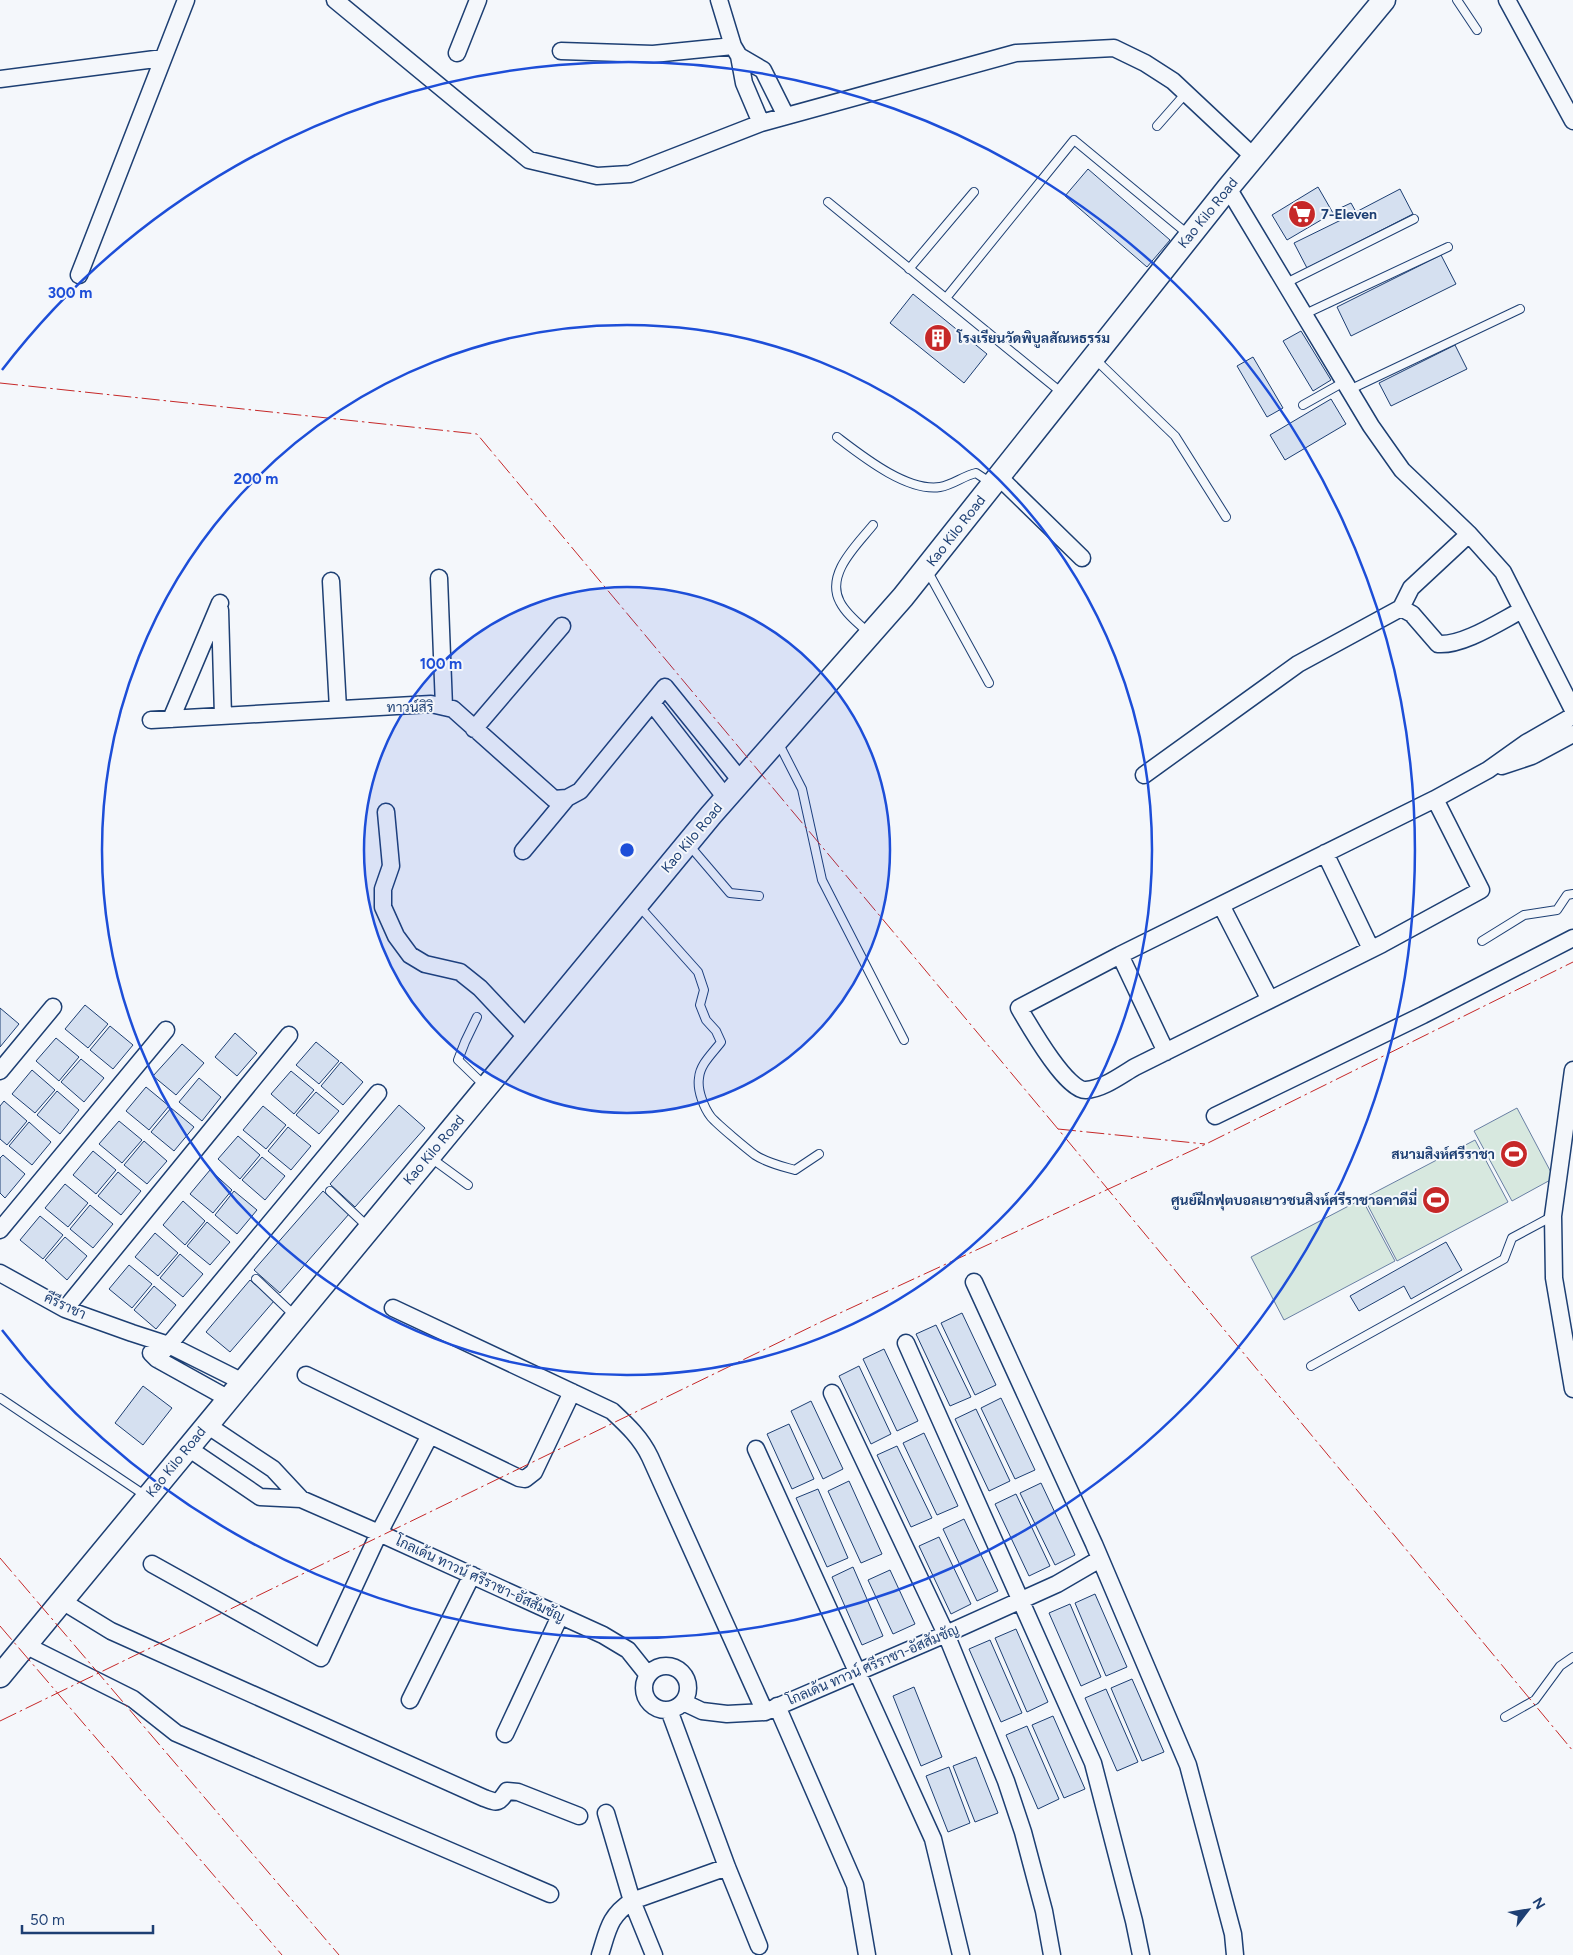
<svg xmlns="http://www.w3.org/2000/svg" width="1573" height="1955" font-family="Figtree,Sarabun,sans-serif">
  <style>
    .green { fill: #d7e8df; stroke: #687fa3 }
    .building { fill: #d5e0f0; stroke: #1d3f73 }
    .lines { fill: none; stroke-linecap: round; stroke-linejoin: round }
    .service-casing { stroke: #1d3f73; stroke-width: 10 }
    .minor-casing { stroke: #1d3f73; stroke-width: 19 }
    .secondary-casing { stroke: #1d3f73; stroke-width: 25 }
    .service { stroke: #f4f7fb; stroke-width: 8 }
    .minor { stroke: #f4f7fb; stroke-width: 16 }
    .secondary { stroke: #f4f7fb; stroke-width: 22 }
    .power { stroke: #c62828; stroke-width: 1; stroke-dasharray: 18 4 2.5 4; stroke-linecap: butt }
    .ring { fill: none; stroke: #1d4ed8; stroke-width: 2.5 }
    .labels { text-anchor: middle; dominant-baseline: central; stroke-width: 4; stroke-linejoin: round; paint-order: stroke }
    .street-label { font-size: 14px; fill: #1d3f73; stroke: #f4f7fb }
    .poi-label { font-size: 14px; font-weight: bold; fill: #1d3f73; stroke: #f4f7fb; text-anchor: start }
    .centre { fill: #1d4ed8; stroke: #f4f7fb; stroke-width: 2.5 }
    .ring-label { font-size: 15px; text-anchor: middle; font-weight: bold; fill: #1d4ed8; stroke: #f4f7fb; stroke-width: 4; stroke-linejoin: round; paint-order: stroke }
  </style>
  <rect width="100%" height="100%" fill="#f4f7fb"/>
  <path class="green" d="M1517,1108l37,70 -42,23 -38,-70z
    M1475,1140l33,62 -111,59 -33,-63z
    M1362,1199l33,62 -111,59 -33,-63z"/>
  <path class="building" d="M1088,169l82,71 -23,27 -82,-71z
    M1318,187l15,26 -46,27 -15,-25z
    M1400,189l13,25 -106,54 -13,-25 47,-23 -5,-10 15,-7 5,9z
    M1441,255l15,29 -105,52 -14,-29z
    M913,294l74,60 -23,29 -74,-60z
    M1301,331l30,49 -18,11 -30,-50z
    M1455,345l12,24 -76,37 -12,-23z
    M1253,357l30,51 -16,9 -30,-51z
    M1331,399l15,25 -61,36 -15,-25z
    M85,1005l23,19 -20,24 -23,-19z
    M0,1008l19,16 -19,23z
    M110,1026l23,19 -20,24 -23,-19z
    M235,1033l22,20 -20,23 -22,-19z
    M56,1038l23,19 -20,24 -23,-20z
    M316,1042l23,19 -20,23 -23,-19z
    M182,1044l22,19 -28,32 -23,-19z
    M81,1059l23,19 -20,24 -23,-20z
    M341,1062l22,20 -20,23 -22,-19z
    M32,1070l23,20 -20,23 -23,-19z
    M291,1071l23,19 -20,24 -23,-20z
    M199,1078l22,19 -19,24 -23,-19z
    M146,1087l23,19 -20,24 -23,-19z
    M57,1091l22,19 -19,24 -23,-19z
    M316,1092l23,19 -20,23 -23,-19z
    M4,1101l23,20 -20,24 -7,-6v-33z
    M399,1105l26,23 -70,79 -25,-23z
    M263,1106l23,19 -20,24 -23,-19z
    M171,1108l23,19 -20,24 -23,-19z
    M119,1121l23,19 -20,23 -23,-19z
    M29,1122l22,20 -19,23 -23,-19z
    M288,1127l23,19 -20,24 -23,-19z
    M238,1136l22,19 -20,24 -22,-20z
    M144,1141l23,20 -20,23 -23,-19z
    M93,1151l23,19 -20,24 -23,-19z
    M3,1155l22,19 -20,24 -5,-5v-35z
    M262,1157l23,19 -20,24 -23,-20z
    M210,1170l22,20 -19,23 -23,-19z
    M118,1172l23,19 -20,24 -23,-19z
    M65,1184l23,19 -20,24 -23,-19z
    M234,1191l23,19 -20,24 -22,-19z
    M323,1191l26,23 -69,79 -26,-23z
    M183,1201l22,20 -20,24 -22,-20z
    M90,1205l23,19 -20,24 -23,-19z
    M40,1216l23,19 -20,24 -23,-19z
    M207,1222l23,20 -20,23 -23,-19z
    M155,1233l23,20 -20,23 -23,-19z
    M65,1237l22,19 -20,24 -22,-20z
    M1446,1242l16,28 -51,29 -7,-13 -45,25 -9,-15z
    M180,1254l23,20 -20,23 -23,-19z
    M129,1265l23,19 -20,24 -23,-19z
    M250,1280l24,21 -44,51 -24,-20z
    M154,1286l22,19 -20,24 -22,-19z
    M962,1313l34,72 -21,10 -34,-72z
    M936,1325l35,72 -21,9 -34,-72z
    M884,1349l34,72 -21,10 -34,-72z
    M859,1366l32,68 -20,10 -32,-68z
    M143,1386l29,22 -29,37 -28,-22z
    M1001,1398l34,72 -20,9 -34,-71z
    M811,1401l32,68 -20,10 -32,-68z
    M976,1409l34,72 -21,10 -34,-72z
    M789,1424l25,55 -22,10 -25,-55z
    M924,1433l34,73 -21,9 -34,-72z
    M897,1446l35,72 -21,9 -34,-72z
    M849,1481l33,73 -21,9 -33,-72z
    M1041,1483l34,72 -20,10 -35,-72z
    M818,1489l30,69 -21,9 -31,-69z
    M1016,1494l34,72 -21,10 -34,-72z
    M964,1519l34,72 -21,10 -34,-72z
    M939,1537l32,67 -20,10 -32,-68z
    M853,1567l30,69 -21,9 -30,-68z
    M890,1570l25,54 -22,10 -25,-54z
    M1095,1594l32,73 -21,9 -31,-73z
    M1070,1604l31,73 -20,9 -32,-73z
    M1016,1629l32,73 -21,10 -32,-74z
    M990,1640l32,73 -21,9 -32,-73z
    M1132,1679l32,73 -22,9 -31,-73z
    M914,1687l28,70 -21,9 -28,-70z
    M1106,1689l32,73 -21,9 -32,-73z
    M1053,1716l32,73 -21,9 -32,-73z
    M1027,1726l32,73 -21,10 -32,-74z
    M976,1757l22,56 -23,9 -22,-56z
    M949,1767l21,56 -22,9 -22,-56z"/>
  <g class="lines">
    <g class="service-casing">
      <path id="service" d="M1457,0l20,30
        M1157,126l29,-33
        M828,202l234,191
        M909,269l65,-77
        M1286,283l128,-64
        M946,298l128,-158 115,95
        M1305,314l143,-67
        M1095,359l80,77 51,81
        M1349,390l171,-81
        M1303,405l41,-23
        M837,437c25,19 70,55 103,50 13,-2 23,-11 36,-14l15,10
        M927,570l62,113
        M869,633c-10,-9 -23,-19 -29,-31 -15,-28 17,-57 33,-77
        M778,742l24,47 20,91 82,160
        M689,845l41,48 29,3
        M639,906l59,66 6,18 -4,15 6,15 10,11 5,11c-8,11 -21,22 -22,36 -2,12 5,30 12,39 7,8 36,32 44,38 12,8 26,11 40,15l24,-16
        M1482,941l42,-26 33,-5 10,-15 6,-1
        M477,1017l-12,25 -7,18 27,26
        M431,1158l37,27
        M330,1191l38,36
        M256,1279l38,36
        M1311,1366l193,-107 8,-21 41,-22
        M0,1398l146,98
        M1505,1717l30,-17 25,-34 13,-9"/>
    </g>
    <g class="minor-casing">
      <path id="minor" d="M335,0l194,160 68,16 33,-2 131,-51 255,-70 98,-5 31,15 28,18 81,76
        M719,0l14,46 6,10 5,27 17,40
        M1507,0l66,121
        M561,51l92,3 80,-8
        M457,53l21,-53
        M739,56l24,14 23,46
        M0,79l163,-21
        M1228,188l143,238 31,44 67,64 34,38 70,138
        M79,275l107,-275
        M999,477l83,81
        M439,578l5,129
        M331,581l7,128
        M1401,608l10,-20 58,-54
        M220,610l3,106
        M652,703l74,95
        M171,719l49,-116
        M151,720l280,-16 22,5 101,90 13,-1 13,-7 85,-104 76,94
        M474,729l88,-103
        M1502,766l30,-10 41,-22
        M1144,775l154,-111 103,-56 11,6 26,30c25,2 61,-22 84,-34
        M1435,799l46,91 -99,54 -247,123c-14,8 -32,22 -49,23 -19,2 -57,-65 -67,-82l101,-53 315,-156 53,-29 38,-27 47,-27
        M386,812l5,54 -8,23v18l13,29 14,19 15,9 35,8 20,16 47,50
        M523,851l44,-53
        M1325,853l46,96
        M1221,905l49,95
        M1120,955l46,97
        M1573,1070l-20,146 1,62 19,111
        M0,1071l53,-64
        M1215,1116l208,-101 150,-77
        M0,1230l166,-200
        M0,1273l65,36 67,24 37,12 74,37
        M974,1282l120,262 94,221 45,169 2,21
        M393,1308l219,103c15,14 29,27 38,46l115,255
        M65,1309l224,-274
        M906,1343l187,420 41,158 7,34
        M151,1353l6,6 72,40
        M157,1359l221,-266
        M306,1375l213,103 6,1 9,-7 38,-80
        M832,1393l114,241 60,147 17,51 21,79 8,44
        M207,1425l66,44 28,30
        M188,1448l72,49 41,2 78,34 224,102 25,15 20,25
        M756,1449l177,390 28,116
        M152,1564l169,94 58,-125 51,-98
        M62,1601l49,30 373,167c14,5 14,6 23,-7l11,1 61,24
        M25,1645l108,54 43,34 374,161
        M644 1688a22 22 0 1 1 44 0a22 22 0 1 1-44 0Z
        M410,1700l62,-125
        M683,1702l19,9 25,3 38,-2 181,-78 111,-50 43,-25
        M777,1706l78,179 12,70
        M669,1710l58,157 32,79
        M505,1734l55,-118
        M600,1955c8,-25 9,-39 32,-54l-26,-88
        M654,1955l-22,-54 95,-34"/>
    </g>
    <g class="secondary-casing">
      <path id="secondary" d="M0,1676l711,-861 192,-218 325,-409 156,-188"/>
    </g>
    <use href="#service" class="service"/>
    <use href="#minor" class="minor"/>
    <use href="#secondary" class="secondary"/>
    <path class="power" d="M0,383l477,51 581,695 515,622
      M1058,1129l147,15
      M0,1558l339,397
      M0,1626l282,329
      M0,1721l827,-402 379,-175 367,-182"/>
  </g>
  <circle cx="627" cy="850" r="263" fill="#1d4ed8" fill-opacity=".12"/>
  <g class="ring">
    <circle cx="627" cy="850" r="263"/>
    <circle cx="627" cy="850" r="525"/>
    <path d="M2 370A788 788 0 1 1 2 1330"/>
  </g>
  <defs>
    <g id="supermarket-disc" transform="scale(1.4375)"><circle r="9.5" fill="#c62828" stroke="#f4f7fb"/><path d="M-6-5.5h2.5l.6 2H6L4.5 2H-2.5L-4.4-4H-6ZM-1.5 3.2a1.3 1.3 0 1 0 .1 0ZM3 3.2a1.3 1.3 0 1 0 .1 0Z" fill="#fff"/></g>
    <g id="building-disc" transform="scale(1.4375)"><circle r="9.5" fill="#c62828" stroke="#f4f7fb"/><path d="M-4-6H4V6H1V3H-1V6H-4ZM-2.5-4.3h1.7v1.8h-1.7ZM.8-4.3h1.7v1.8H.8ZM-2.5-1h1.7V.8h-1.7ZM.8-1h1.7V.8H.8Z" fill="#fff"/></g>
    <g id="stadium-disc" transform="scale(1.4375)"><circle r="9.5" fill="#c62828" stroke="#f4f7fb"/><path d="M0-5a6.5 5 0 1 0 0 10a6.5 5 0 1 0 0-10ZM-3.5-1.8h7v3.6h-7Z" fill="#fff"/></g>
  </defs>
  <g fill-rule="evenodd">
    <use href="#supermarket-disc" x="1302" y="214"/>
    <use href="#building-disc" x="938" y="338"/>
    <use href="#stadium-disc" x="1514" y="1154"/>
    <use href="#stadium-disc" x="1436" y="1200"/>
  </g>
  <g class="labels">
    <g class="street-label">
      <text transform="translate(1208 213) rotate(-51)">Kao Kilo Road</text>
      <text transform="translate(956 531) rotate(-52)">Kao Kilo Road</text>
      <text x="410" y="707">ทาวน์สิริ</text>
      <text transform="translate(692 838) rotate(-50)">Kao Kilo Road</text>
      <text transform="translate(434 1150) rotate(-50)">Kao Kilo Road</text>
      <text transform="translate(65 1306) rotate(25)">คีรีราชา</text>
      <text transform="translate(176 1462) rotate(-51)">Kao Kilo Road</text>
      <text transform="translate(480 1579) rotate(25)">โกลเด้น ทาวน์ ศรีราชา-อัสสัมชัญ</text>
      <text transform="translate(873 1665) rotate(-23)">โกลเด้น ทาวน์ ศรีราชา-อัสสัมชัญ</text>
    </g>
    <g class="poi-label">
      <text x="1321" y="214">7-Eleven</text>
      <text x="957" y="338">โรงเรียนวัดพิบูลสัณหธรรม</text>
      <text x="1495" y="1154" text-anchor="end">สนามสิงห์ศรีราชา</text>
      <text x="1417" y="1200" text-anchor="end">ศูนย์ฝีกฟุตบอลเยาวชนสิงห์ศรีราชาอคาดีมี่</text>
    </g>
  </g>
  <circle cx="627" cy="850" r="8" class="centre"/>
  <g class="ring-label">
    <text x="70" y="298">300 m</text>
    <text x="256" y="484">200 m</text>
    <text x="441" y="669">100 m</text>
  </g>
  <g transform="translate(1528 1910) rotate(59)" stroke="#f4f7fb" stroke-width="4" paint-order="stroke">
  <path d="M0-4L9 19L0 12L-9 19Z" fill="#1d3f73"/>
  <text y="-8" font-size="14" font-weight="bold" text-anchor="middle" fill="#1d3f73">N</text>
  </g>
  <path d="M22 1925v8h131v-8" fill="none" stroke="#1d3f73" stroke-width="2.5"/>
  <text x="30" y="1925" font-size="15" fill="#1d3f73" stroke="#f4f7fb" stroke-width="4" paint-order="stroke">50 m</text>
</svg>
